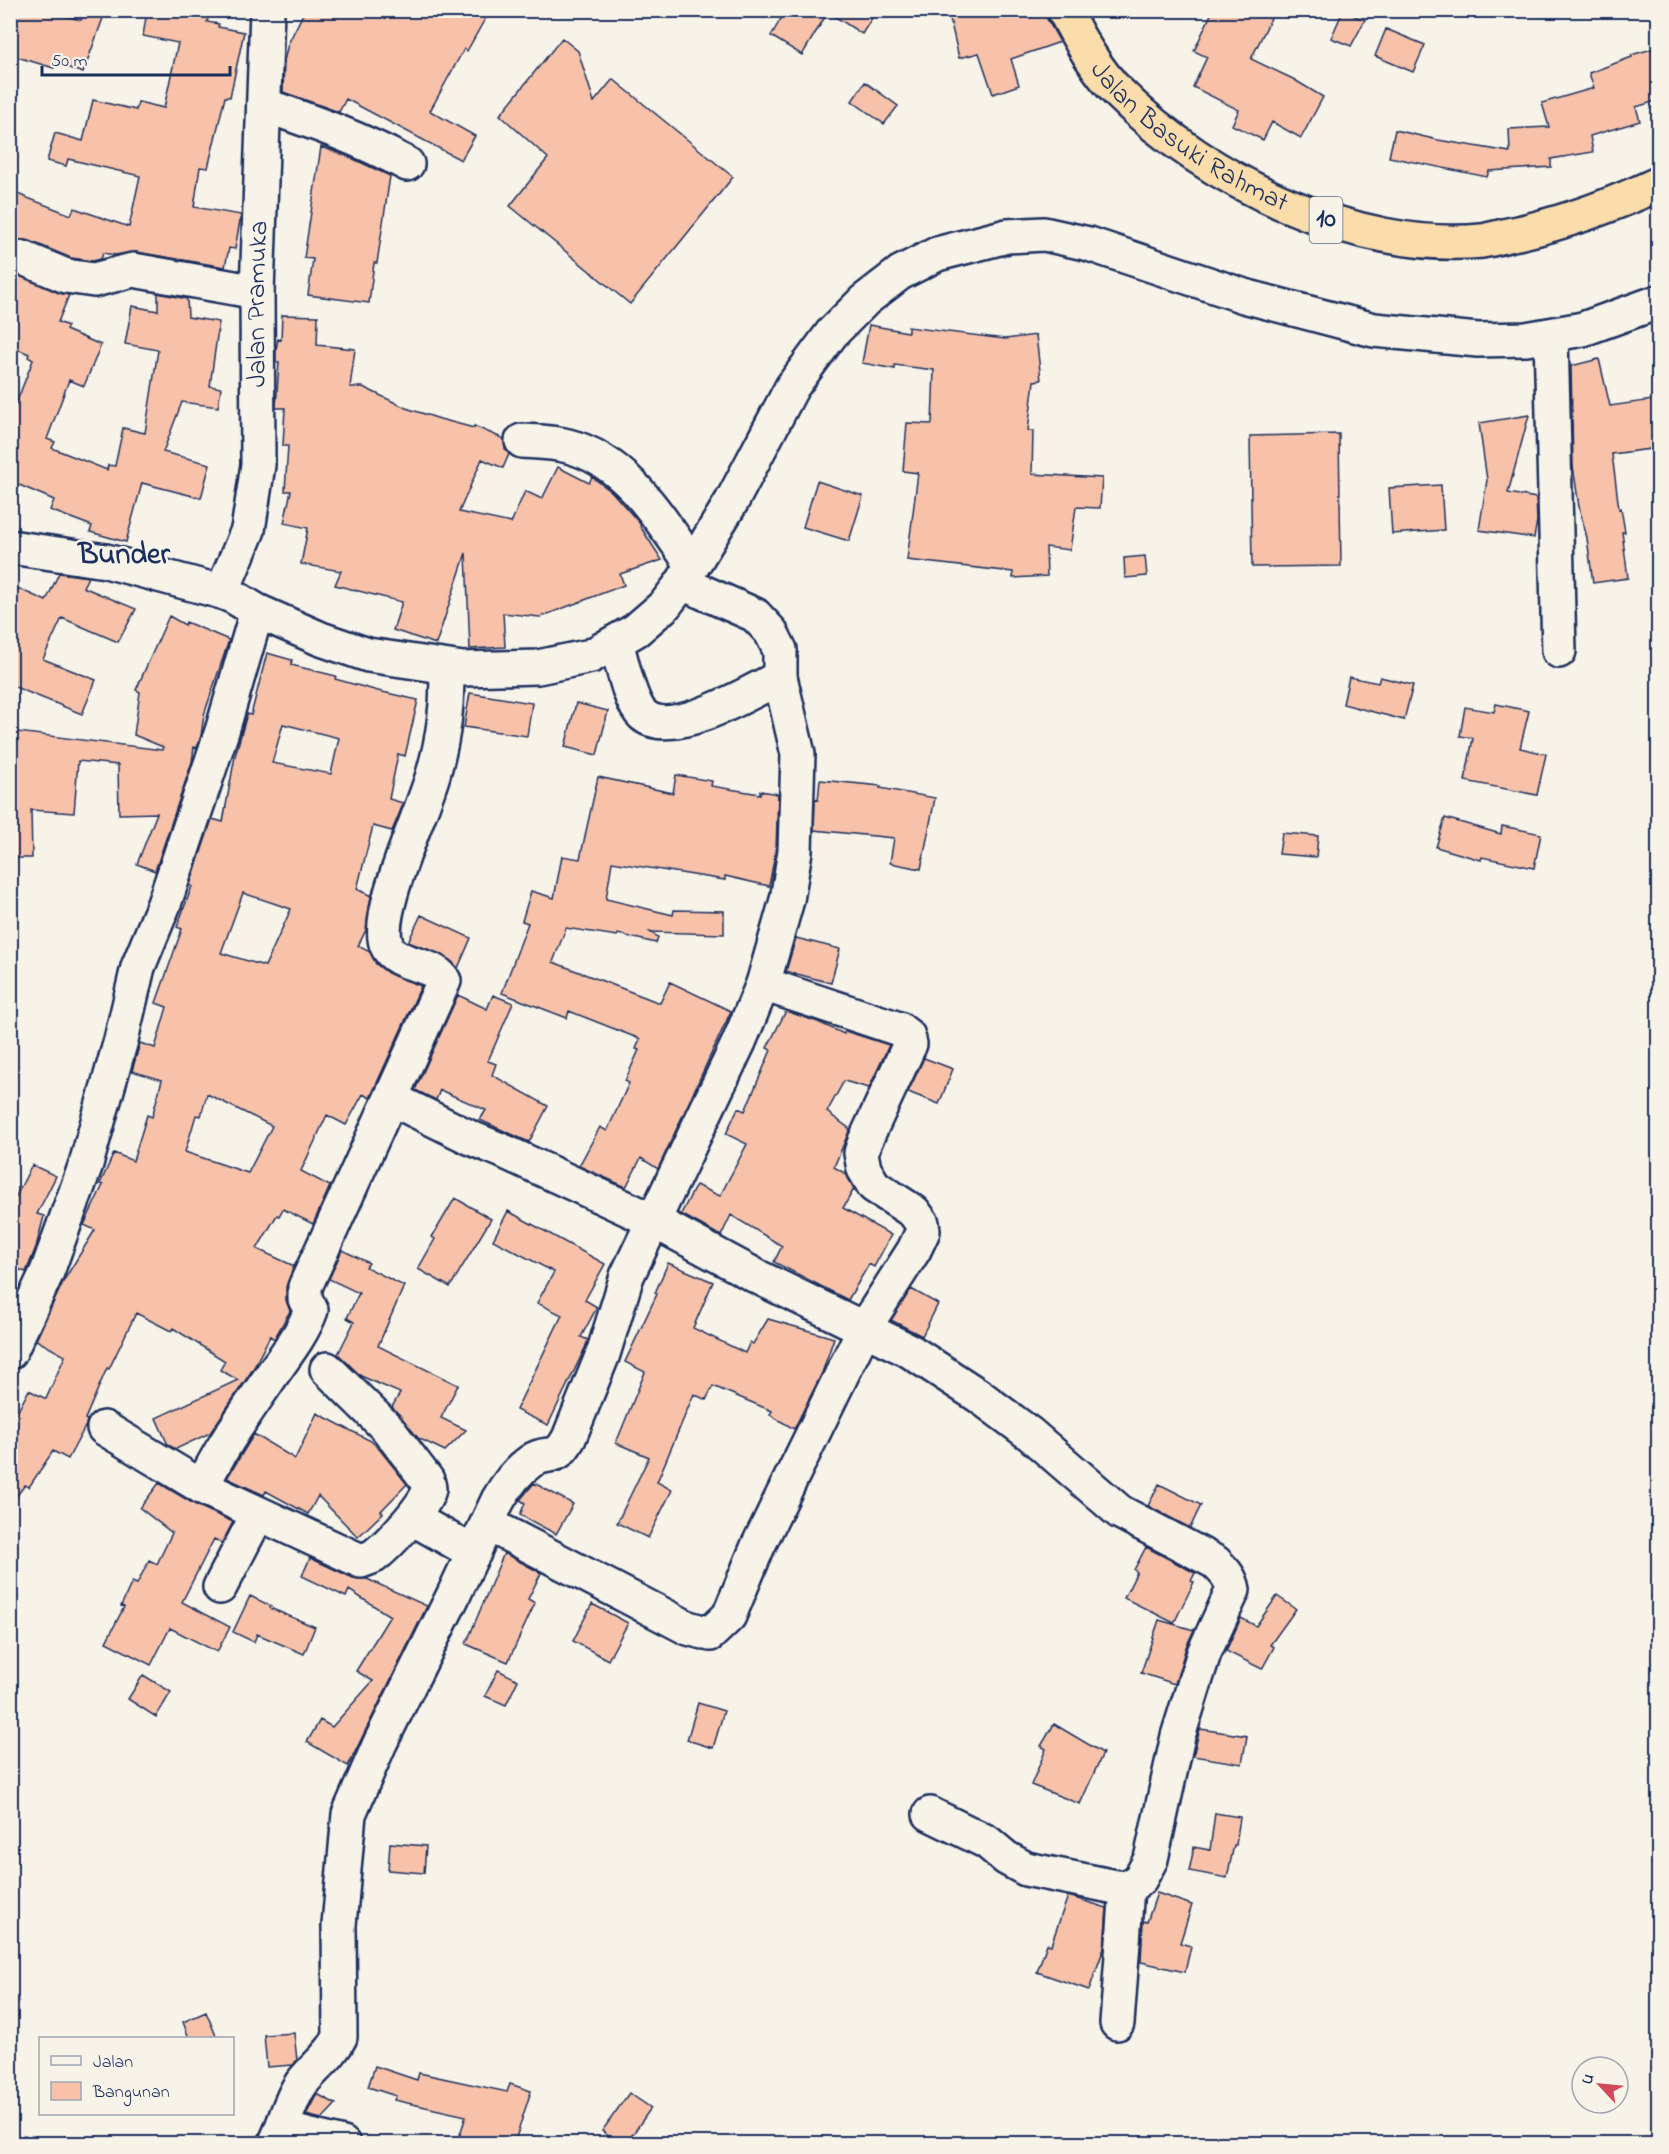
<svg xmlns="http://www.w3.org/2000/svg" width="1669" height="2154" font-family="'Indie Flower',sans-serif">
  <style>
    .building { fill: #f7c2a9; stroke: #1b2f5e; stroke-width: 1.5; fill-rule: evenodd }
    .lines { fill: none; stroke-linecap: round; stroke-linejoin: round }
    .minor-casing { stroke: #1b2f5e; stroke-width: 38 }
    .highway-casing { stroke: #1b2f5e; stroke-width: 38 }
    .minor { stroke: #f7f3e8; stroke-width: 33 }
    .highway { stroke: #fbddab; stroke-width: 33 }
    .labels { text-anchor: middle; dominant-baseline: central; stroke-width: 5; stroke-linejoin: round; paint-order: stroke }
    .shield { fill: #f7f3e8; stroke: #5d6a87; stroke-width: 1.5 }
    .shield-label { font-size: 26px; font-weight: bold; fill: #1b2f5e }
    .street-label { font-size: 27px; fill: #1b2f5e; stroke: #f7f3e8 }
    .quarter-label { font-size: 30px; font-weight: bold; fill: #1b2f5e; stroke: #f7f3e8 }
  </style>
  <rect width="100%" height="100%" fill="#f7f3e8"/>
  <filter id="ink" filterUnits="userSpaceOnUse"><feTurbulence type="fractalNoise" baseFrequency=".0167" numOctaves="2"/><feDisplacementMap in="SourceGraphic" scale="12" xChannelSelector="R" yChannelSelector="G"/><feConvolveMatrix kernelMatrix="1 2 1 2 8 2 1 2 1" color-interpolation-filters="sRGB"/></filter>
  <g filter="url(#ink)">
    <path class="building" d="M10,10h33l38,10 3,-10h22l-23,63 -27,-10 -2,5 -44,-13z
      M182,10h28l-3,12 12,2 -1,3 26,5 -14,65h-5l-17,71 -8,-1 -6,40 47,8 -6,34 -6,-1 -4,19 -89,-15 -21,3 -12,-2 -2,6 -8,2 -22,-3 -41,-17 -10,-1 -10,4v-53l61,24 3,-7 55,19 11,-51 -72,-17 -2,7 -19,-5 8,-28 28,8 10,-41 43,10 2,-8 26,6 14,-65 -35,-7 4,-25 33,6z
      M305,10h185l-23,41 -3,-2 -34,62 45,25 -14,24 -115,-61 -7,13 -56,-20 1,-31 4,-17z
      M786,10h91l-15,24 -34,-22 -26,43 -31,-19z
      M948,10h97l2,9 13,23 -49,17 8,26 -26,9 -14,-41 -20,5z
      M1213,10h62l-24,49 42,20 30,18 -22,41 -29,-16 -9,18 -31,-15 7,-15 -46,-23 14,-30 -13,-6z
      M1343,11l22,9 -14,26 -20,-8z
      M1386,29l39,16 -12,27 -38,-16z
      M562,38l16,13 16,51 19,-23 120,98 -103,127 -120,-98 38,-48 -48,-43z
      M1659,47v53l-23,7 4,14 -50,15 3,16 -42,7v8l-62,4 -2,6 -98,-20 6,-27 43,10 72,12 -1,-23 40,-2 -7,-24 52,-15 -5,-15 43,-16 -1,-2z
      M865,82l33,24 -14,18 -32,-23z
      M321,147l26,9 43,20 -13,87h-3l-5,40 -61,-8 5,-36 -9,-1z
      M10,271l49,22 10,2 -11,27 10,4 -2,4 35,15 -17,41 -15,-6 -22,59 8,3 -3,6 55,22 1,-5 7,1 8,-38 22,5 13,-83 -33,-6 7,-38 26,5v-18l29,6 1,18 31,5 -9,64 11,2 -3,19 -36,-5 -19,50 47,12 -9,34 -59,-15 -16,59 -36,-10 2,-6 -42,-16 4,-10 -44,-19v-62l23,-59 -5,-3 1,-3 -19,-8z
      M282,315l36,1 -1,29 38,4 -5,38h13l43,21 34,11 34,9v-2l30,13 1,10 4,5 -6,14 -21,-9 -23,53 52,11 14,-32 17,8 16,-32 31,16 3,-6 20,15 29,33 -1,1 22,34 -42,14 4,11 -84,32 -37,-4 2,34 -35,2 -4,-96 -30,91 -43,-14 9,-28 -67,-17 6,-14 -40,-7 7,-36 -24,-5 7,-32h-6l3,-45h-5l2,-38h-9l3,-46h-3v-13l2,-10 3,1z
      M869,325l39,7v-5l97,12 31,-4 5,45 -7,1 -6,50h5l-1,43 70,4 -2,30 -24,-1 -6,43 -24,-3 1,29 -34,2v-6l-106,-12 11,-87 -15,-2 4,-48 25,1 2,-54 -39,-5v4l-33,-6z
      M1599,359l11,47 42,-6 6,48 -46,6 7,55 2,-1 4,24h-3l6,46 -35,5 -6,-45 -8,-31 -6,-41 -2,-100z
      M1529,415l-21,78 28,5 1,23 -3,17 -55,-8 8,-50 -8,-57z
      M1339,434l2,132 -89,1 -2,-131z
      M817,481l46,15 -14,45 -46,-14z
      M1441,485l3,45 -52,4 -3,-46z
      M1145,556l2,20 -22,2 -1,-20z
      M59,573l29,4 -5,10 53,22 -18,33 -56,-24 -19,41 53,21 -14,34 -72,-29v-87l5,-11 31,14z
      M169,616l16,9 1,-3 43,18 -25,75 -3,21 -4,12 -3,-1 -2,15 -37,109 -18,-7 20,-51 -38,1 -1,-49 -40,-4 -4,52 -43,-3 1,48h-22v-127l152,19 1,-3 -29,-12 6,-43 -4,-2z
      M267,653l25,7 -1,5 45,11 -1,3 43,12 40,9 -13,56 -7,-2 -9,45 14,4 -1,4 -10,24 -19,-5 -16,63 14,7 -5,34 -8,16 12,6 6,12 12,9 33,13 -51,112 -7,-4 -17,31 -19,-10 -26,56 29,15 -17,38 -30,-15 -4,7 -2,-1 -20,34 37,17 -8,21v13l4,11 -16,28 -4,-3 -17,33 -43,64 -34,16 -8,-4 -12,-27 82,-38 -18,-10 5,-9 -52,-33 -2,3 -35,-18 -27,56 -2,-1 -22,51 2,1 -1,5 -18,34 -15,-8 -24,36 -4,-2 -15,19v-78l19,-36 17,9 19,-43 -29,-16 28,-60 31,-50 -11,-5 19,-40 -3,-1 14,-31 19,8 14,-46 5,2 10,-37 -30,-9 8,-28 15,5 12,-41 -11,-4 26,-74 -5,-2 15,-41 -2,-1 22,-66 11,3 12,-66 12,-42 4,1zM283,724l56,14 -8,36 -59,-11zM243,893l48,16 -26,57 -44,-13zM207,1094l65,32 -24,47 -63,-21 11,-37 5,1z
      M1349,677l29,6 2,-6 33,8 -9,35 -61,-16z
      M470,693l62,10 -5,33 -63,-9z
      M576,703l32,8 -11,44 -32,-8z
      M1496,704l33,7 -9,37 26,6 -9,41 -72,-14 8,-43 -13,-2 5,-29 29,5z
      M676,775l36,6 -1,5 49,8v-3l18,3 -2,55 -7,37 -44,-10v4l-113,-18 -6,37 67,16 1,-5 50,1v23l-74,-2 8,5 -2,6 -38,-9 -1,2 -51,-8 -13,34 107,41 10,-21 61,29 -73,158 -17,-11 -15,29 -47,-21 21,-39 7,4 22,-48 -4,-2 14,-31 -3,-1 4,-10 -71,-28 -2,7 -65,-25 26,-70 -6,-2 9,-30 23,7 8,-42 18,3 18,-82 75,16z
      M820,780l61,6 -1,2 55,10 -14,71 -31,-6 4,-25 -80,-8 1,-31 3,1z
      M1445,818l56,16 1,-8 39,8 -7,34 -52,-11 -1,3 -45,-13z
      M1282,833l36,3 -2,21 -37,-3z
      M421,915l50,23 -13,30 -15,-13 -35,-13z
      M796,938l44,11 -9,34 -45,-12z
      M458,995l29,14 6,-14 20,8 -25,58 8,3 -4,11 56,31 -19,36 -49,-22 6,-10 -46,-20 -4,10 -21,-10z
      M786,1011l32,11 26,12 1,-3 44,14 -20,43 -25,-7 -17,31 23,17 -16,38 12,7 8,15 -11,19 48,27 -17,32 -5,-3 -21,36 -74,-38 8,-16 -51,-31 -10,21 -40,-22 15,-29 24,11 27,-52 -21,-10 12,-26 7,3 26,-61 -4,-2z
      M924,1058l29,11 -14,35 -31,-12z
      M32,1165l24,11 -19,38 7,2 -8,31 -10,25 -16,-6v-58z
      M455,1198l36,21 -41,68 -32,-18 17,-30 -3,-2z
      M508,1211l97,53 -20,36 12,7 -16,30 7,3 -3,8 -37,77 -32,-15 46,-95 -25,-12 17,-31 -61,-32z
      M342,1250l27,13 -3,4 38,19 -26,60 80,39 -17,33 25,12 -21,21 -27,-13 -26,-31 8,-14 -39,-17 -23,-22 16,-32 -7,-4 12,-25 -30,-14z
      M668,1263l45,19 -20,46 52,25 5,-11 3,2 15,-25 66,19 -12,35 -28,56 -24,-14 2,-4 -59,-25 -7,14 -12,-6 -37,88 15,8 -24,48 -31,-15 32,-66 -33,-14 29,-71 -20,-10 32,-68 -2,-1z
      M911,1289l27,15 -16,32 -31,-16z
      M317,1413l54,28 9,9 27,34 -26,27 2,2 -25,24 -40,-41 -10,18 -42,-23 -2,4 -37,-17 27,-44 41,25z
      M159,1483l35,21 39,18 -11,21 -8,-4 -32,63 48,25 -13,25 -47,-24 -19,37 -45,-23 18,-35 -3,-1 11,-24 5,2 12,-24 8,4 15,-31 -32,-25z
      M534,1483l39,21 -17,30 -36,-19 5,-12 -5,-3z
      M1159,1484l42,21 -11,23 -42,-22z
      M1146,1547l49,26 -4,8 3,1 -20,41 -50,-25 13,-26 -3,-2z
      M504,1553l37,20 -13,26 7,4 -27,59 -42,-18z
      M310,1558l43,20 14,1 60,27 -79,160 -41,-24 13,-22 12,7 41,-46 -17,-10 34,-55 -41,-26 -3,7 -44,-21z
      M250,1596l21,10 -1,2 45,19 -11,27 -47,-20 -3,8 -21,-10z
      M1277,1596l19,13 -26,36 4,2 -12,22 -36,-18 15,-33 15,8z
      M592,1604l36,19 -20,37 -35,-19z
      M1159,1620l35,10 -8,17 -11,37 -34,-11z
      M498,1670l20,10 -12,25 -21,-9z
      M143,1675l28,17 -15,25 -28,-18z
      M698,1703l26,8 -11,37 -26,-8z
      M1054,1724l49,29 -23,51 -49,-19 15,-36 -5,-3z
      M1200,1729l47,7 -5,28 -49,-8z
      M1215,1813l25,4 -4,28h-2l-7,33 -38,-7 5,-24 16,3z
      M390,1843l36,3 -2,27 -36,-3z
      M1157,1893l35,12 -12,38 11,3 -6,26 -44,-10 2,-41 4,1z
      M1068,1896l39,12 -3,40 -15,42 -52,-18 10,-28 4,1z
      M206,2012l11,26h-28l-6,-16z
      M294,2033l3,27 -4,5 -26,2 -3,-32z
      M375,2066l42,14 2,-7 88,19 3,-8 21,7 -17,53h-57l9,-28 -72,-16 2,-4 -28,-9z
      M629,2093l22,15 -25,36h-7l-17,-13z
      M317,2094l19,10 -14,15 -16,-4z"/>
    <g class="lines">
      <g class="minor-casing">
        <g id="minor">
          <path d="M264,105c49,17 97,34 143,59"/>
          <path d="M23,258l43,18 28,4 39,-10 124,22"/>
          <path d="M1551,335l8,316"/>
          <path d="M522,441c15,1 31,1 46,5 59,15 91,72 124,118"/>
          <path d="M10,547l96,14 116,31 12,5 23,14 64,28 47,16 95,14 75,-2 53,-11 45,-26 29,-25 17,-22 50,-82 60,-114 40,-54 33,-33 35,-27 37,-19 70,-18 37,-2 45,10 155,52 130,34 104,10 48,-1 57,-10 75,-27"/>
          <path id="s1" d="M222,592l26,-62 10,-65 -1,-173 10,-282"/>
          <path d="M616,642c6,19 13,60 27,73 28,25 110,-24 137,-38"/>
          <path d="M392,1099l79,39 32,13 151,70 102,55 154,75 69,45 51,38 90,78 95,50c9,9 16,15 18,28l-29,63 -26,83 -27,123 -11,20 -13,9 -11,-1 -90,-18 -20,-11 -19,-16 -57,-28"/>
          <path d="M10,1352l37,-80 39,-108 35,-124 17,-73 26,-63 58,-173 35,-120"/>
          <path d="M104,1428l98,59 159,74c5,-2 9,-3 13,-5 13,-10 53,-51 55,-67 0,-2 -1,-6 -2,-9l-40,-52 -60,-59"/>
          <path d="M202,1487c19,-41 46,-77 71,-114 14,-20 30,-40 38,-63l-6,-11v-12l139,-306c-9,-19 -48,-14 -57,-35 -15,-31 38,-138 47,-175 9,-31 15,-72 12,-104"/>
          <path d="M412,1518l62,35"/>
          <path d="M488,1524l200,104 22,6 19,-18 29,-70 107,-219 49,-77 9,-19 -1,-8 -8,-11 -40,-26 -10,-17 -3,-16 4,-12 45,-97 -2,-8 -9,-7 -136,-45"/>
          <path d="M220,1587l38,-73"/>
          <path d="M1117,2023l10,-135"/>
          <path d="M283,2129l60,15"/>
          <path d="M275,2144c10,-20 14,-43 26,-60 12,-16 30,-28 39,-47l-1,-112 10,-111 31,-71 74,-149 44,-94c8,-14 20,-30 33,-39 17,-12 24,3 38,-23l34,-84 24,-78 112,-234 24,-58 24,-84 8,-49 3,-97 -18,-77v-27l-9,-18 -16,-17 -73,-32"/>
        </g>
      </g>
      <g class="highway-casing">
        <g id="highway">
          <path id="s2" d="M1064,10c15,29 32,60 55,83 87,88 238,160 363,148 12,-2 24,-6 36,-8 49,-11 95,-28 140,-49"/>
        </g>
      </g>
      <use href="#minor" class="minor"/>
      <use href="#highway" class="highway"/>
    </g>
  </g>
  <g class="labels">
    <rect class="shield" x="1309.5" y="197" width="33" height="46" rx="4.5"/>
    <g class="shield-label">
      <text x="1326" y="220">10</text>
    </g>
    <g class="street-label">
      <text stroke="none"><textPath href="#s2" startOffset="183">Jalan Basuki Rahmat</textPath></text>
      <text stroke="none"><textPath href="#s1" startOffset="294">Jalan Pramuka</textPath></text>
    </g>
    <g class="quarter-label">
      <text x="124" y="556">Bunder</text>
    </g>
  </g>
  <rect width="1669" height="2154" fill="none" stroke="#f7f3e8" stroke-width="36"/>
  <rect x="18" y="18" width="1633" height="2118" fill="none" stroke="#1b2f5e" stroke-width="2" filter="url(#ink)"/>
  <rect x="39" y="2037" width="195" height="78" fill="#f7f3e8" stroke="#9fa5b1" stroke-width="1.5"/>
  <rect x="51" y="2056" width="30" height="9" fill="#f7f3e8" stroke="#9fa5b1" stroke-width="1.5"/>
  <text x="93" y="2067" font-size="18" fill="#1b2f5e">Jalan</text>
  <rect x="51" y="2082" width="30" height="18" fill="#f7c2a9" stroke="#9fa5b1" stroke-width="1.5"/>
  <text x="93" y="2097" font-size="18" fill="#1b2f5e">Bangunan</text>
  <g transform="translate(1600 2085) rotate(296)"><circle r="28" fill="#f7f3e8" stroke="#9fa5b1" stroke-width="1.5"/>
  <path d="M0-4.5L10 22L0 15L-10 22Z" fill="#d1495b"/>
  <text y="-9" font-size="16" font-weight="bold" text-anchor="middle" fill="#1b2f5e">U</text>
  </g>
  <path d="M42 66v9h188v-9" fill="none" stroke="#1b2f5e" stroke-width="3"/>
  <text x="51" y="66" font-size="18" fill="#1b2f5e" stroke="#f7f3e8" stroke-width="4.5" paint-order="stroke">50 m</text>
</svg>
